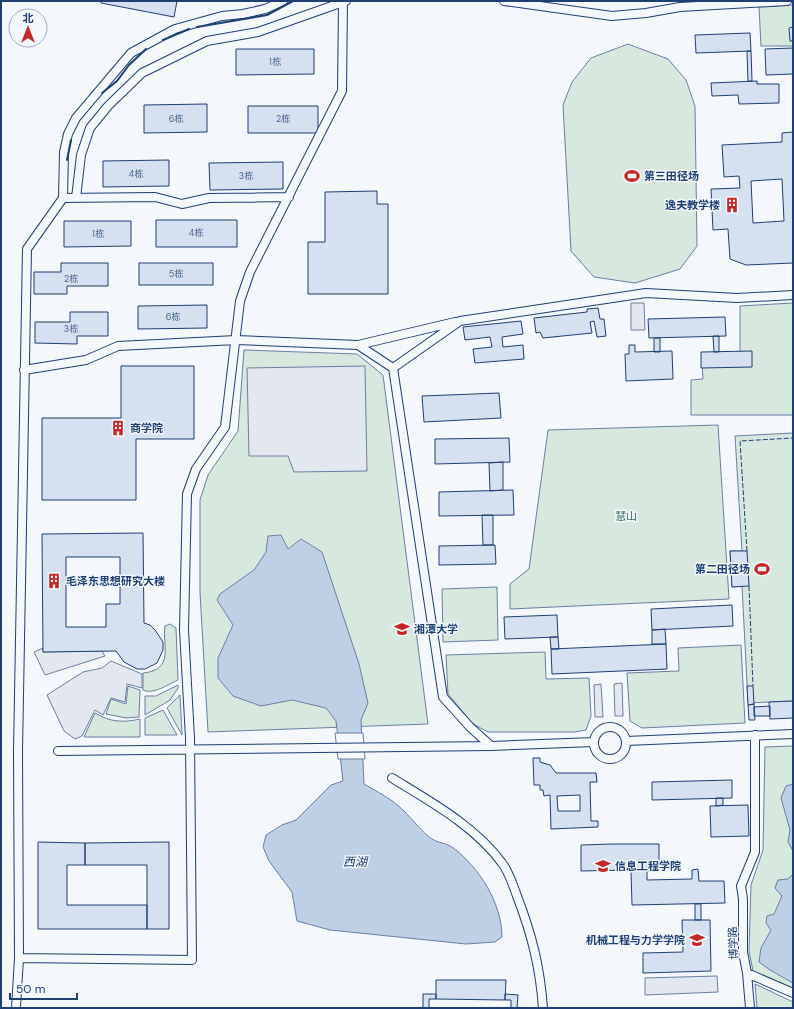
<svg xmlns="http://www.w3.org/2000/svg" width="794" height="1009" font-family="'DM Sans','Noto Sans SC',sans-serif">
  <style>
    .green { fill: #d7e8df; stroke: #687fa3 }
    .parking { fill: #e3e8f0; stroke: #687fa3 }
    .water { fill: #bed0e5; stroke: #687fa3 }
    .pier { fill: #f4f7fb; stroke: #687fa3 }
    .building { fill: #d5e0f0; stroke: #1d3f73; fill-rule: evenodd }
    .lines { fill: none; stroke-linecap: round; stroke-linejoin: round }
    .minor-casing { stroke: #1d3f73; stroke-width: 10 }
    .minor { stroke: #f4f7fb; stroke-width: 8 }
    .fence { stroke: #1d3f73; stroke-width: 1; stroke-dasharray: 5 2; stroke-linecap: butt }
    .wall { stroke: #1d3f73; stroke-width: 2 }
    .labels { text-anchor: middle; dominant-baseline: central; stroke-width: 3; stroke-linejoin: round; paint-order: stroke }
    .number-label { font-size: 9px; fill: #4b6792 }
    .poi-label { font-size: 11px; font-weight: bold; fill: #1d3f73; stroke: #f4f7fb; text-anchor: start }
    .park-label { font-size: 11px; fill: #2c6c60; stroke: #f4f7fb }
    .street-label { font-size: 11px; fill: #1d3f73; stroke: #f4f7fb }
    .water-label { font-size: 12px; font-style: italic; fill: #1d3f73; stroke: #f4f7fb }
  </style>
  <rect width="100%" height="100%" fill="#f4f7fb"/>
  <path class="green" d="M793,5v41h-32l-2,-39z
    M628,44l40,15 18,21 9,26 2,140 -17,23 -45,14 -41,-6 -23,-26 -8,-146 9,-23 19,-24z
    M793,303v112h-102v-35l12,-1 -1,-16 38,-1v-56z
    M244,350l113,4 26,21 45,349 -220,8 -8,-140v-92l8,-25 30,-44z
    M718,425l11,174 -219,10v-25l19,-15 19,-139z
    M793,433v268l-45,2 -6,-117 -10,1 -2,-36h12l-7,-115z
    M497,587l1,53 -55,2 -1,-53z
    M170,624l6,4 2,52c-9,4 -25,15 -35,10v-17c32,-3 19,-28 22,-47z
    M741,645l4,78 -103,5 -12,-7 -3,-48 52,-2 -1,-23z
    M545,652l1,27 43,-1 2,38 -5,14 -11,2h-87l-15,-8 -25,-30 -2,-39z
    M178,685v3l-8,12 -25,15v-19h11z
    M128,686l12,4 -1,27 -13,1 -20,-4 5,-15 15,5z
    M180,695l2,40 -15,-27z
    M163,710l14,25h-32v-17z
    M95,713c15,9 28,10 45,6v18h-56z
    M793,746v242l-40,-17 -4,-20 2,-66 12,-35 2,-103z
    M755,984l38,18v6h-36z"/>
  <path class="parking" d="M631,303h13l1,27h-14z
    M365,366l2,105 -73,1 -6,-16h-39l-2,-88z
    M43,648v4l59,-1 3,5 -60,19 -11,-23z
    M111,661l31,13v14l-15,-4 -2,18 -14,-4 -8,17 -8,-5 -13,26 -7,3 -11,-8 -17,-36 36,-23 19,-4z
    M622,683l1,33h-8l-1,-32z
    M601,684l2,33h-8l-1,-32z
    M717,976l1,16 -73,3v-17z"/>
  <path class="water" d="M281,535l7,14 13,-10 21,13 37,112 9,39 -7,17 3,64c14,8 28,15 40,27 9,9 18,21 28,28 6,4 14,4 20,8 27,20 50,56 50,90l-7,5 -29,2 -136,-14 -33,-9 -5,-29 -23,-31 -6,-14 3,-12 16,-10 14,-5 35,-35 12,-4 -7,-60 -10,-13 -34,-8 -31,6 -28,-10 -15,-18v-20l15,-33 -16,-25 3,-6 34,-24 12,-18 2,-16z
    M793,784v67l-5,-9 2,-12 -9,-32 5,-12z
    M793,874v109l-23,-13 -11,-8 2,-14 10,-18 -5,-7 1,-7 7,-2 8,-18 -7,-8 3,-8 10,-1z"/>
  <path class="pier" d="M335,733h28l2,26h-27z"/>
  <path class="building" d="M101,1h76l-3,16 -73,-14z
    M793,27v14h-3l-1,-13z
    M750,33l1,18 -55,2 -1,-18z
    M793,48v26l-27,1 -1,-26z
    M236,49h78v25l-78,1z
    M747,51h4l1,30h-4z
    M757,81v3h22v19l-40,1 -1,-9 -26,1 -1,-13z
    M207,104v28l-63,1v-28z
    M248,106h70v27h-70z
    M793,132v131l-47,2 -16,-6 -2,-30 -15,1 -2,-41 29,-1 -1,-12 -15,1 -2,-32 60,-3v-9zM782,179l2,42 -31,2 -2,-42z
    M169,160v26l-66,1v-26z
    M283,162v27l-73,1 -1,-27z
    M377,191v13h11v90h-80v-52h17v-50z
    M156,220h81v27h-81z
    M64,221h67v25l-67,1z
    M61,263h47v23h-41v8h-33v-22h27z
    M139,263h74v22h-74z
    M207,305v23l-69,1v-23z
    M598,308l2,11h4l2,17 -9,1 -3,-16 -4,1 2,11 -49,5 -3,-6 -4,1 -2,-15 53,-6v-3z
    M70,312h38v24h-31v8l-42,-1v-21h35z
    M725,317l1,19 -77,2 -1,-19z
    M521,321l2,13 -21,3 1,10 20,-2 1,14 -49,4 -2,-14 19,-2 -2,-10 -25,3 -2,-13z
    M713,336h6v16h-5z
    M654,338h6v14h-6z
    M629,345h6v7l37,-1 1,28 -47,2 -1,-27h4z
    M752,351v16l-51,1v-16z
    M121,366h73v73h-58v61h-94v-82h79z
    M499,393l2,25 -77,4 -2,-26z
    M509,438l1,24 -75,2v-25z
    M503,462v28l-13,1 -1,-28z
    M513,490l1,25 -75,1v-24z
    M482,515h11v30h-10z
    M143,533l1,90 6,2 5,5 8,12v8l-6,13 -12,6h-8l-13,-7 -8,-11 -73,1 -1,-118zM66,557h54v47h-14v23h-40z
    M495,545l1,19 -57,1v-19z
    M730,551h17l2,35 -17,1z
    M732,605l1,21 -81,4 -1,-21z
    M557,615l1,22 -53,2 -1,-22z
    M665,629l1,15h-14v-14z
    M550,637h8l1,12h-8z
    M666,644l1,25 -115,5 -1,-25z
    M747,686h6l1,18 -6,1z
    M793,701v17l-23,1 -1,-17z
    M754,704l1,16h-6l-1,-15z
    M770,706v10h-16v-9z
    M533,758h7v4l10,3 6,8h40l1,9h-7l1,39h7v6l-47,2 -1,-34 -6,1 -1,-6h-3v-5h-6zM580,795v16h-22l-1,-15z
    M732,780v18l-80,2v-18z
    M716,798h7v7l-7,1z
    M748,805l1,31 -38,1 -1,-31z
    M38,842l47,1v22h-18v40h80v24h-109z
    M169,842v87h-22v-64h-62v-22z
    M612,844h47v27h-12v9l45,-1v-9l6,-1 1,12h25l1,22 -93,2 -1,-35 -50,1v-26z
    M695,904h6v16h-6z
    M682,920h28l1,51 -68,2v-20l40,-1z
    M436,980h70l-1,20 -69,-1z
    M423,994h13v5h-7v9h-6z
    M505,994l13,1 -1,13h-6v-8h-6z"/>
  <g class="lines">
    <g class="minor-casing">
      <path id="minor" d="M283,1l-18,8 -22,5 -21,2 -47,13 -44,24 -55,65 -8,16 -4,18 -1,46 -36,51 -9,502 1,207 173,2 -2,-222 -6,-108 3,-136 9,-25 29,-42 15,-126 10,-29 92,-181 1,-89
        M504,1l108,15 34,-3 34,-6 107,-6
        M63,198l92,-1 27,7 27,-6 80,-1
        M76,198l5,-43 9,-27 18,-22 34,-33 65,-32 51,-9 88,-31
        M358,345l97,-23
        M24,370l62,-10 32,-14 118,-6 122,5 35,23
        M594 743a16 16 0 1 1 32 0a16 16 0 1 1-32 0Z
        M755,735v117l-14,34 2,13v53l4,21 46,20
        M626,741l167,-7
        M594,742l-103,4 -21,-19 -27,-30 -50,-329 67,-47 186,-28 91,5 56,-3
        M58,751l433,-5
        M392,778c39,24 83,48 110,85 7,9 11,22 15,33 15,39 23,71 26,112
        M747,973l3,35
        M16,1008l3,-50"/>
    </g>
    <use href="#minor" class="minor"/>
    <path class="fence" d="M747,551l-7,-110 53,-3
      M749,586l4,100"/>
    <path class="wall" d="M197,27l70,-12 26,-14
      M163,40l26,-11
      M102,93l15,-12 12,-16 17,-16
      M67,160l4,-20"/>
  </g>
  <defs>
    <g id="stadium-bare" transform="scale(1.2)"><path d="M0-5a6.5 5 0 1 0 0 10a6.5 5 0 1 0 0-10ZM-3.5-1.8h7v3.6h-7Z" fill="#c62828" stroke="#f4f7fb" stroke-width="2.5" paint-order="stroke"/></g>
    <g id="building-bare" transform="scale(1.2)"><path d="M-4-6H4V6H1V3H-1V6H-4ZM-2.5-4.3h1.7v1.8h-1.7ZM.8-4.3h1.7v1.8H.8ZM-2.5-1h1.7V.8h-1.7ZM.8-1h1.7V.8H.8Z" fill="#c62828" stroke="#f4f7fb" stroke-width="2.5" paint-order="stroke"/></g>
    <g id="university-bare" transform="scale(1.2)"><path d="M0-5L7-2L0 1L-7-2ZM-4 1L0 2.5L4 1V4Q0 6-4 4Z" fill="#c62828" stroke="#f4f7fb" stroke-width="2.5" paint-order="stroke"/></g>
  </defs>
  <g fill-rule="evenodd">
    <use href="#stadium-bare" x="632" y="176"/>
    <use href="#building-bare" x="732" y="205"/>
    <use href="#building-bare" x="118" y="428"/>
    <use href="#stadium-bare" x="762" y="569"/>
    <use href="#building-bare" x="54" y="581"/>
    <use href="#university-bare" x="402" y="629"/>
    <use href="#university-bare" x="603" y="866"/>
    <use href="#university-bare" x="697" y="940"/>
  </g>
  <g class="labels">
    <g class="number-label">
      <text x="275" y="62">1栋</text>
      <text x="176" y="119">6栋</text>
      <text x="283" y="119">2栋</text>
      <text x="136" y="174">4栋</text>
      <text x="246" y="176">3栋</text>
      <text x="196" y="233">4栋</text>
      <text x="98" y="234">1栋</text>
      <text x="176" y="274">5栋</text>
      <text x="71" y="279">2栋</text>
      <text x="173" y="317">6栋</text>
      <text x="71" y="329">3栋</text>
    </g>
    <g class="poi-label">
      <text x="644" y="176">第三田径场</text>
      <text x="720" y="205" text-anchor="end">逸夫教学楼</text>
      <text x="130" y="428">商学院</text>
      <text x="750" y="569" text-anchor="end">第二田径场</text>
      <text x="66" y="581">毛泽东思想研究大楼</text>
      <text x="414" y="629">湘潭大学</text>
      <text x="615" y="866">信息工程学院</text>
      <text x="685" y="940" text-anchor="end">机械工程与力学学院</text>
    </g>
    <g class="park-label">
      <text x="626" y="516">慧山</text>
    </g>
    <g class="street-label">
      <text transform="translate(733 943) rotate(-93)">博学路</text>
    </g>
    <g class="water-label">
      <text x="355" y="862">西湖</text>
    </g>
  </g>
  <rect width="794" height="1009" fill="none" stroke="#1d3f73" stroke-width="4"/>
  <g transform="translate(28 28)"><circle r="19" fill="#f4f7fb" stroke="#9eadc5"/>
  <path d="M0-3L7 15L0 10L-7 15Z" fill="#c62828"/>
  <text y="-6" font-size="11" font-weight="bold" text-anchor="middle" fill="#1d3f73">北</text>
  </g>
  <path d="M10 993v6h67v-6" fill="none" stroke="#1d3f73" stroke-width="2"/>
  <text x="16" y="993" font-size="12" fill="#1d3f73" stroke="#f4f7fb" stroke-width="3" paint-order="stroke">50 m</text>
</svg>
